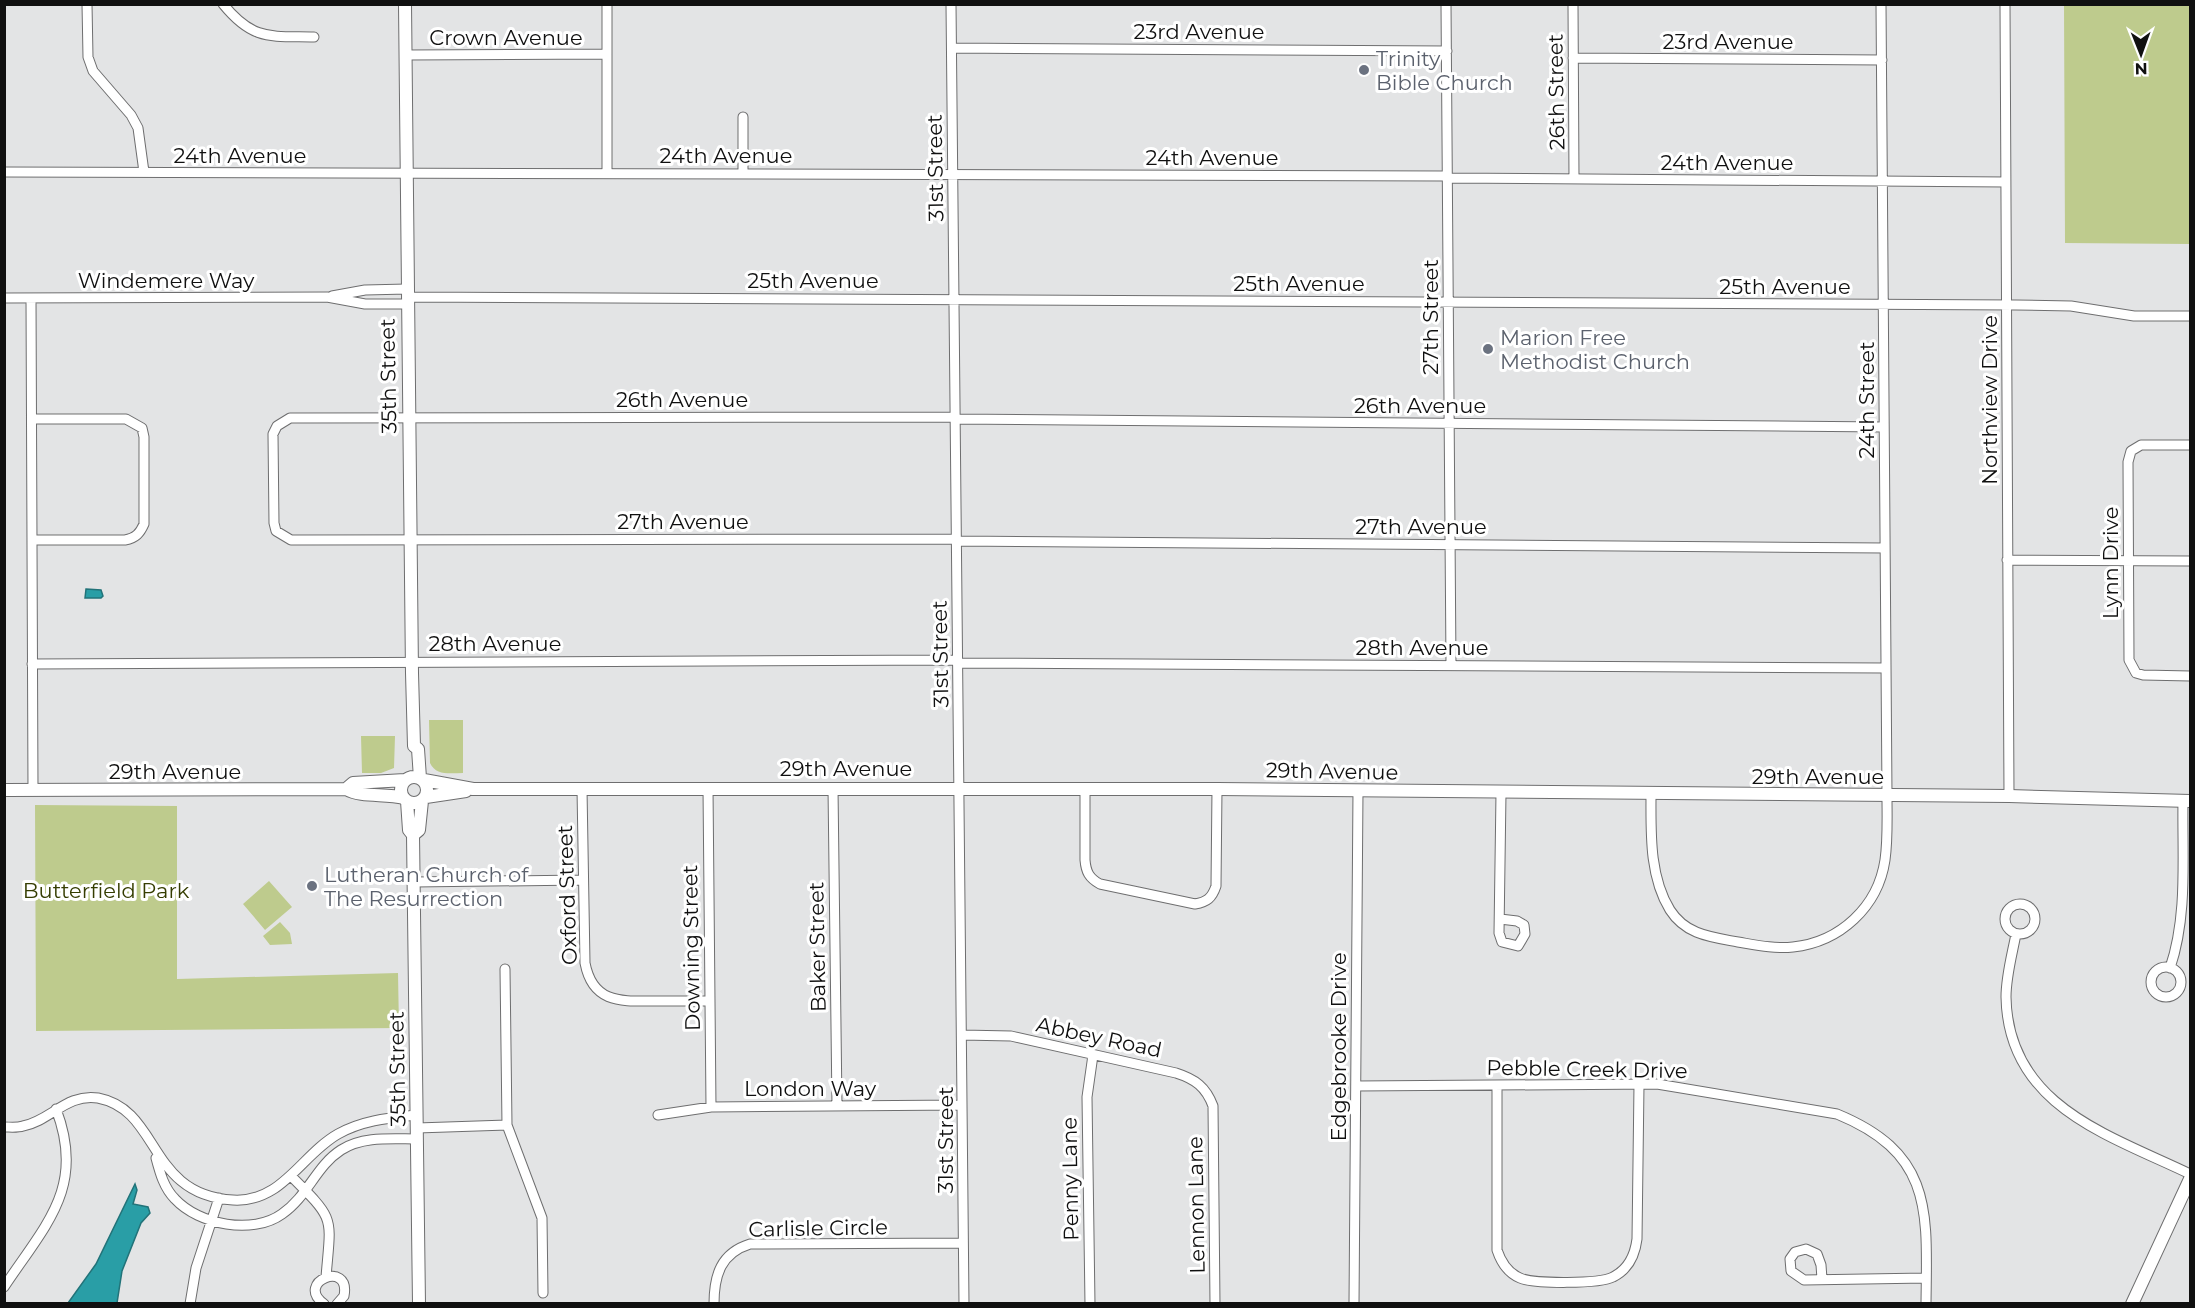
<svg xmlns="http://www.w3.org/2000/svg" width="2195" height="1308" font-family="Montserrat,sans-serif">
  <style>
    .green { fill: #becb8d }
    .water { fill: #299ea6; stroke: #227379; stroke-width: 1.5 }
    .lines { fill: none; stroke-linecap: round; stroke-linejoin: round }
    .minor-casing { stroke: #6e6e6f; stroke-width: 11 }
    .tertiary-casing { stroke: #6e6e6f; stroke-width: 14 }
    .minor { stroke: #fff; stroke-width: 9 }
    .tertiary { stroke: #fff; stroke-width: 12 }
    .worship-dot { fill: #6b7280; stroke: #fff; stroke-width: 2 }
    .labels { text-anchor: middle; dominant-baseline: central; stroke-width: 6; stroke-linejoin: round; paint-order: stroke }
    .street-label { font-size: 21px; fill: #101010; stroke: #fff }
    .worship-label { font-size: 21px; fill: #5b616d; stroke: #fff; text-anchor: start }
    .park-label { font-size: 21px; fill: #353d01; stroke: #fff }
  </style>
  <rect width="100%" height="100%" fill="#e3e4e5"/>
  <path class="green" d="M2064,5h126v239l-125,-1z
    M429,720h34v53c-13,0 -27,3 -33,-10z
    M361,736h34l-1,32 -13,5h-19z
    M35,805l142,1v173l221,-6 1,55 -363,3z
    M269,881l23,26 -27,23 -22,-26z
    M280,922l10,11 2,11 -22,1 -7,-9z"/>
  <path class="water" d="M86,589l15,1 2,6 -2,2h-16z
    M135,1184l2,6 -4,14 15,3 2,6 -9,10 -19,48 -5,32h-49l28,-39z"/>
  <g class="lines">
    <g class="minor-casing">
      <path id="minor" d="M87,4l1,53 5,14 38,44 7,13 6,44
        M223,4c30,37 47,32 91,33
        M607,4v169
        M951,4l13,1300
        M1446,4l5,661
        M1573,4l1,175
        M2005,4l4,792
        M952,48l495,3
        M406,55l201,-1
        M1573,58l309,2
        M743,117v56
        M4,172l1443,4
        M1447,178l559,4
        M332,296l33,-6 42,-1
        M407,297l1609,8 55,1 63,10h56
        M4,298l323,-1 38,7h42
        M31,298l2,492
        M955,417l-665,1 -13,8 -4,8 1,89 2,8 15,9 665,-1
        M32,419h94l16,9 2,9v87c-4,9 -8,14 -19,16h-93
        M955,419l929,8
        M2190,445h-49l-10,6 -3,11 1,198 7,13 7,2 47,1
        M957,541l928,7
        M2007,560l183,1
        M957,663l929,5
        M32,664l925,-4
        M708,788l3,319
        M833,788l4,318
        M582,789l3,174c8,42 38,38 73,38 17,0 35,0 52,0
        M1085,789v71c1,12 4,18 15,24l95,20c12,-2 17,-6 21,-18l1,-97
        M1651,794c0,38 -2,82 19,116 16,25 41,27 68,32 18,3 36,7 55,5 47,-5 85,-40 92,-87 3,-21 2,-43 2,-64l-6,-792
        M414,882l169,-2
        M2005 919a15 15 0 1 1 30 0a15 15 0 1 1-30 0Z
        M1500,919l17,2 7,4 1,9 -7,12 -16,-4 -3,-9 2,-140
        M2016,934c-4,21 -10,42 -10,63 2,109 103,138 184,177
        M2151 982a15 15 0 1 1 30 0a15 15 0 1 1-30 0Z
        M2170,968c18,-53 12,-112 13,-167
        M505,969l2,156 35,93 1,75
        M962,1035l49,1 165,37c19,6 30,14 37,33l2,198
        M1497,1085v165c4,12 11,23 23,28 14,6 80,6 93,-1 16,-8 22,-22 24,-38l2,-154
        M1356,1086l301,-2 180,30c97,40 90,98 89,190
        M658,1115l53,-8 251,-2
        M4,1127c6,0 13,1 19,-1 27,-5 44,-33 75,-28 63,12 49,97 135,102 49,3 68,-45 105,-66 25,-14 51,-16 79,-19
        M417,1128l90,-3
        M156,1158c4,15 8,30 19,41 24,26 78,36 107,15 26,-18 34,-48 59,-64 22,-14 50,-11 76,-11
        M292,1177c44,44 39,39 34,100
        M1822,1279l-1,-14 -4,-11 -11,-5 -11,3 -5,7 1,12 13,9 122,-2
        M4,1287c42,-63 82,-100 52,-178
        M190,1304l6,-36 23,-70
        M324,1304c-30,-22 27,-45 20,-8l-7,8
        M714,1304c0,-29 7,-51 36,-60l213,-1
        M1090,1304l-3,-207 6,-42
        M1354,1304l4,-513"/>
    </g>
    <g class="tertiary-casing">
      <path id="tertiary" d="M405,4l7,669 2,73 4,3 2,29
        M401 790a13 13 0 1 1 26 0a13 13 0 1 1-26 0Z
        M424,780l49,9h744l792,7 181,5
        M346,789l7,-6 52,-3
        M4,790l342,-1c16,9 39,4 58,9
        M426,797l40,-6
        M407,801l2,29 4,5 6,469
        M413,835l6,-5 3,-29
        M2132,1304l58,-125"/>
    </g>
    <use href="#minor" class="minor"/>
    <use href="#tertiary" class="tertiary"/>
  </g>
  <g class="worship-dot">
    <circle cx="1364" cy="70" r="6"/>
    <circle cx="1488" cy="349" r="6"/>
    <circle cx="312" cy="886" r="6"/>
  </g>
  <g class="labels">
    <g class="street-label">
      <text x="1199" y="31">23rd Avenue</text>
      <text x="506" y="37">Crown Avenue</text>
      <text x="1728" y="41">23rd Avenue</text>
      <text transform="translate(1556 92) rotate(-91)">26th Street</text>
      <text x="240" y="155">24th Avenue</text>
      <text x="726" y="155">24th Avenue</text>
      <text x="1212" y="157">24th Avenue</text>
      <text x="1727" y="162">24th Avenue</text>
      <text transform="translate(935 168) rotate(-91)">31st Street</text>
      <text x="166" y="280">Windemere Way</text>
      <text x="813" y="280">25th Avenue</text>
      <text x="1299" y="283">25th Avenue</text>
      <text x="1785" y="286">25th Avenue</text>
      <text transform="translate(1430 317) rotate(-90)">27th Street</text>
      <text transform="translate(388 376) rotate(-91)">35th Street</text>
      <text x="682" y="399">26th Avenue</text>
      <text transform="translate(1866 400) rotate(-90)">24th Street</text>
      <text transform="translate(1989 400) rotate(-90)">Northview Drive</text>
      <text x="1420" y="405">26th Avenue</text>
      <text x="683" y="521">27th Avenue</text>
      <text x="1421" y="526">27th Avenue</text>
      <text transform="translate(2110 563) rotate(-90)">Lynn Drive</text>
      <text x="495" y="643">28th Avenue</text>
      <text x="1422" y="647">28th Avenue</text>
      <text transform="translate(940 654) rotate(-91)">31st Street</text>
      <text x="846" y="768">29th Avenue</text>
      <text x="175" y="771">29th Avenue</text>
      <text transform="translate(1332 771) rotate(1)">29th Avenue</text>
      <text x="1818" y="776">29th Avenue</text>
      <text transform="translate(567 895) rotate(-92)">Oxford Street</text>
      <text transform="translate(817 947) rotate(-91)">Baker Street</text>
      <text transform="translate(691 948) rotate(-91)">Downing Street</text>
      <text transform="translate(1099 1037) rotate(12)">Abbey Road</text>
      <text transform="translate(1338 1047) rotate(-90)">Edgebrooke Drive</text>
      <text transform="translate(397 1069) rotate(-91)">35th Street</text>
      <text transform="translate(1587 1069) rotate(1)">Pebble Creek Drive</text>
      <text x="810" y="1088">London Way</text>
      <text transform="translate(945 1140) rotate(-90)">31st Street</text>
      <text transform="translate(1070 1179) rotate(-91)">Penny Lane</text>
      <text transform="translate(1196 1205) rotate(-91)">Lennon Lane</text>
      <text transform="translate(818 1228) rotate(-1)">Carlisle Circle</text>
    </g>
    <g class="worship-label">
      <text x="1376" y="58">Trinity<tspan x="1376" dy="24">Bible Church</tspan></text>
      <text x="1500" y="337">Marion Free<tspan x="1500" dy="24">Methodist Church</tspan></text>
      <text x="324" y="874">Lutheran Church of<tspan x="324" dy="24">The Resurrection</tspan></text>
    </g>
    <g class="park-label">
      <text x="106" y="890">Butterfield Park</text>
    </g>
  </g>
  <rect width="2195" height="1308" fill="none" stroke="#101010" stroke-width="12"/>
  <g transform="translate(2141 54) rotate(179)" stroke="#ffffff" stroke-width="4.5" paint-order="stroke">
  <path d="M0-4.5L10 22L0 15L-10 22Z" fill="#101010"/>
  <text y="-9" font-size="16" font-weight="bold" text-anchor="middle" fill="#101010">N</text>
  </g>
</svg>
